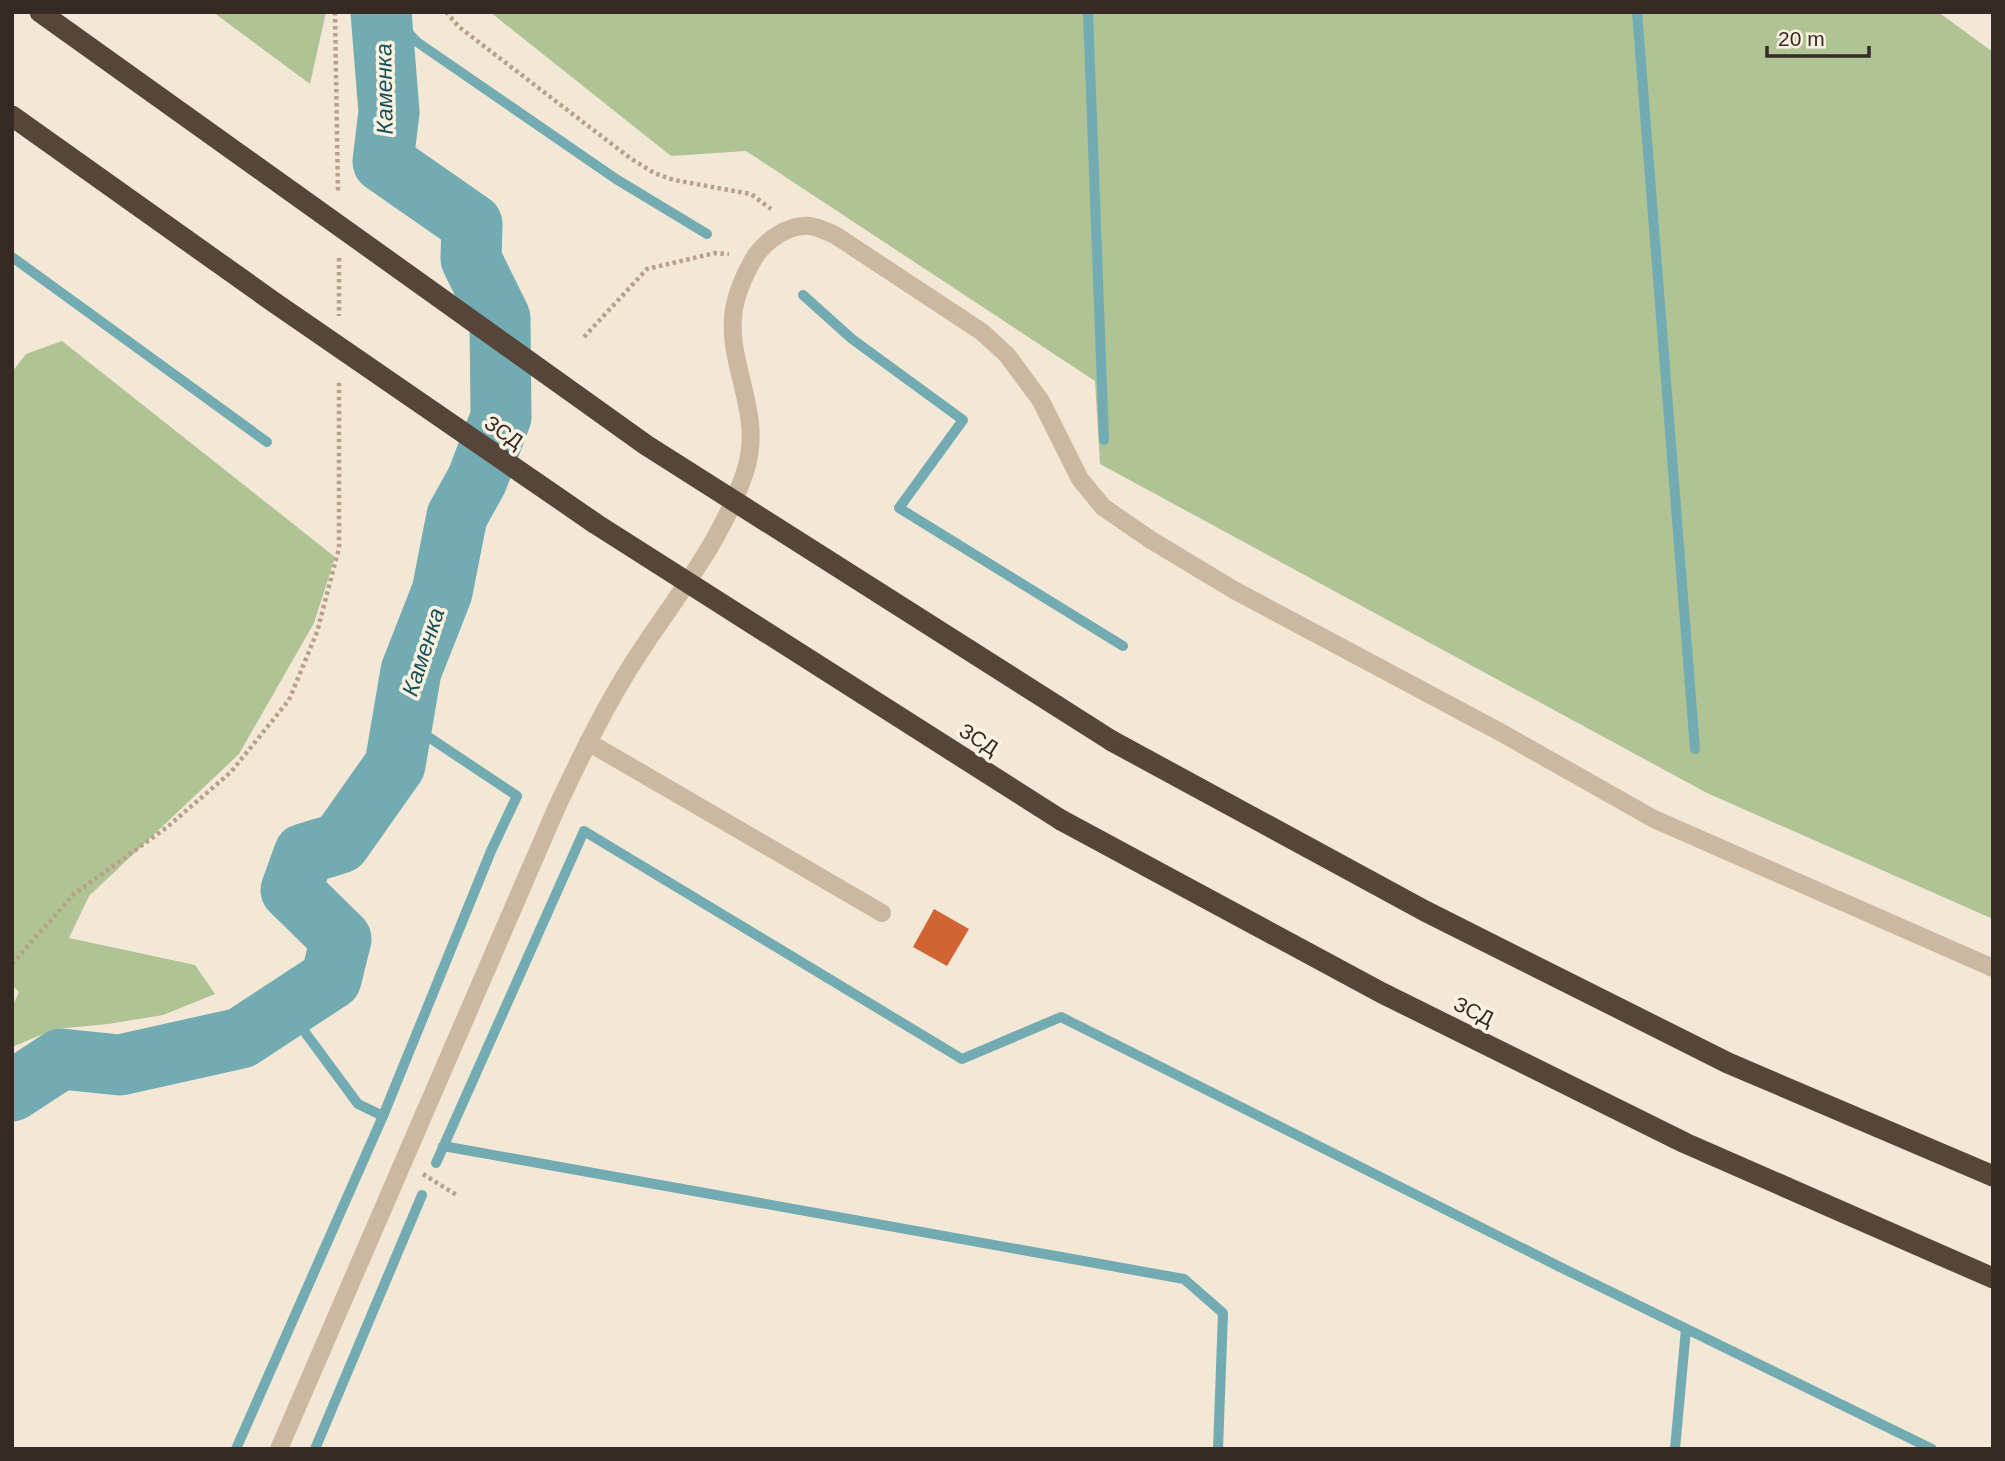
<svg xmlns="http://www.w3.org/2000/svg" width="2005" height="1461" font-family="Arial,sans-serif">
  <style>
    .green { fill: #b0c394 }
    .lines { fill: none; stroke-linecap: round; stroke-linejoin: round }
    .stream { stroke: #72acb2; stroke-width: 10 }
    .river { stroke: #72acb2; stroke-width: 61 }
    .building { fill: #d26434 }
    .path { stroke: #b8a18a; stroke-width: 4.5; stroke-dasharray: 3.5 3.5; stroke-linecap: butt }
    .service { stroke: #ccb7a0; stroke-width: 18 }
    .minor { stroke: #ccb7a0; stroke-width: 18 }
    .motorway { stroke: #57453a; stroke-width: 21 }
    .motorway-bridge { stroke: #57453a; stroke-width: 21 }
    .labels { text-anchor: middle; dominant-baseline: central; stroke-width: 7; stroke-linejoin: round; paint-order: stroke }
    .street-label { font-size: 21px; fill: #352a24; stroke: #fbf1e1 }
    .water-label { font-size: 23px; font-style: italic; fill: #16515a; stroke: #fbf1e1 }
  </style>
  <rect width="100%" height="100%" fill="#f3e7d5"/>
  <path class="green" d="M213,12h113l-16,72z
    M490,12h1448l55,40v867l-286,-126 -607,-329 -5,-83 -349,-230 -75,5z
    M62,341l273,216 -21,66 -75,131 -150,142 -20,42 126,27 20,29 -52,21 -55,9 -53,5 -43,18v-40l7,-15 -7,-7v-613l14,-18z"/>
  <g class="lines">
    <path class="stream" d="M388,12l29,30 199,137 91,55
      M1088,12l16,428
      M1637,12l58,737
      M12,257l255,185
      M803,295l49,44 111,81 -64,88 224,138
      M287,1008l71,96 25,12
      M443,1146l741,133 39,34 -5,136
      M436,1163l148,-332 378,228 99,-42 497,249 374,183
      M236,1449l147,-333 108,-265 26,-55 -114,-76
      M315,1449l107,-254
      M1675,1449l11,-120"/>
    <path class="river" d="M12,1091l49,-32 59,6 121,-27 90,-59 10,-40 -50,-49 13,-36 36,-11 55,-78 16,-94 31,-79 15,-76 20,-36 24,-63 -1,-99 -29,-59 1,-35 -89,-62 6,-50 -8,-100"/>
  </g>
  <path class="building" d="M934,909l35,20 -22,37 -34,-19z"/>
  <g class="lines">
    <path class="path" d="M335,12l3,181
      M446,12l13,15 171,131 24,15 20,7 77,14 20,15
      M339,258v58
      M584,337l63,-68 68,-16 14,1
      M12,964l62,-70 92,-66 65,-56 58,-72 28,-68 22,-84v-167
      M423,1174l35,22"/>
    <path class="service" d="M588,742l294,171
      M556,809c25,-53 50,-105 82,-154 38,-58 85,-116 107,-183 20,-59 -20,-108 -11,-163 3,-17 11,-35 19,-49 11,-19 35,-36 57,-34 8,1 17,6 25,9l147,97 25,23 34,46 39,78 23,28 48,33 83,50 266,142 154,87 339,149"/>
    <path class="minor" d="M279,1449l277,-640"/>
    <path class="motorway" d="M1112,741l313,170 303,152 265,113
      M1061,820l321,173 303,150 308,135"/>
    <path class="motorway-bridge" d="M40,12l606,433 466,296
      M12,116l263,187 321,221 465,296"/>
  </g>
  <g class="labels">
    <g class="street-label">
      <text transform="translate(504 432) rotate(35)">ЗСД</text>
      <text transform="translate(979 739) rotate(32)">ЗСД</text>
      <text transform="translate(1474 1011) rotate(26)">ЗСД</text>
    </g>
    <g class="water-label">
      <text transform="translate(384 89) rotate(-91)">Каменка</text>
      <text transform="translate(423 652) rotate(-72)">Каменка</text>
    </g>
  </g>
  <rect width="2005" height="1461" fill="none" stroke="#352a24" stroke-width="28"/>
  <path d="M1767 46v10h102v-10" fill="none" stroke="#352a24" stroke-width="3.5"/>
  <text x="1778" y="46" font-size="21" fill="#352a24" stroke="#fbf1e1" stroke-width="5" paint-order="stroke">20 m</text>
</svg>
